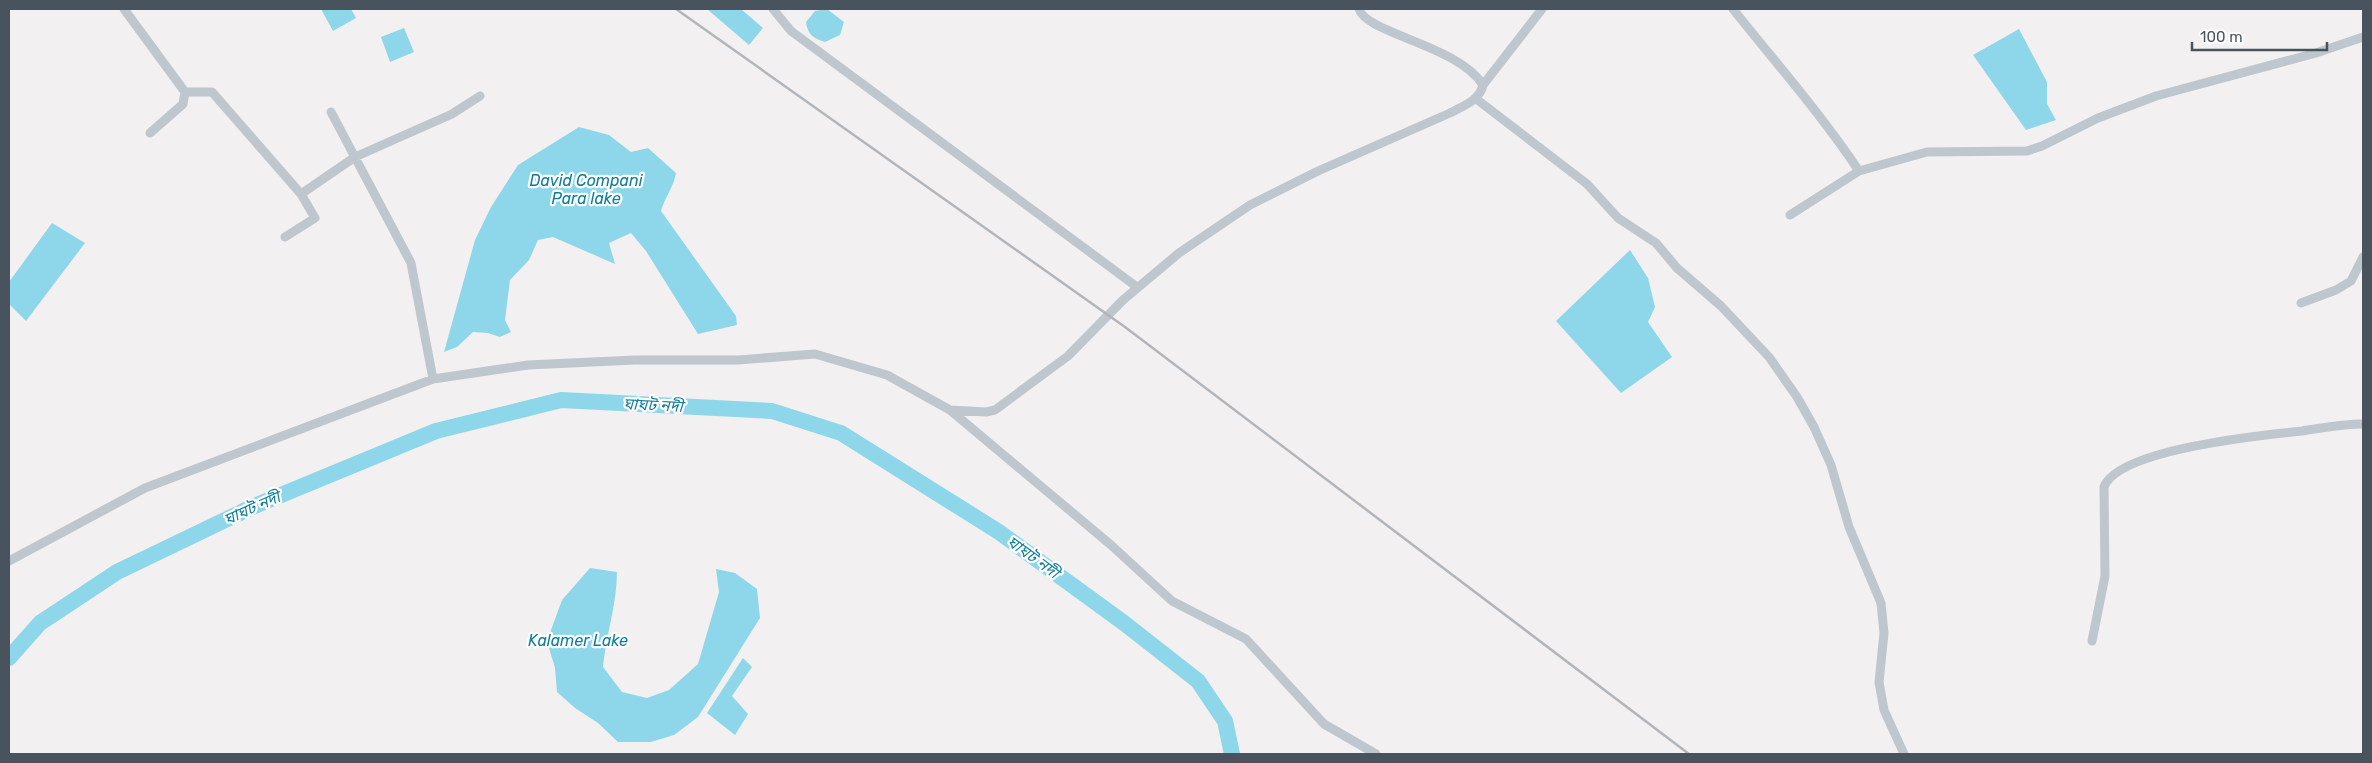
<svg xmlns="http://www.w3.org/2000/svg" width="2372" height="763" font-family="Rubik,'Noto Sans Bengali',sans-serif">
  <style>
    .water { fill: #8ed7ea }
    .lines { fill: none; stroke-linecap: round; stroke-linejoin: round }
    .river { stroke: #8ed7ea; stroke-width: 16 }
    .minor { stroke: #bec7ce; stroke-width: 9 }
    .rail { stroke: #b2b5ba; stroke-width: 2.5 }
    .labels { text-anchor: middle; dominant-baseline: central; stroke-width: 4.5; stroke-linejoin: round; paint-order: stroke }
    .water-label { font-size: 16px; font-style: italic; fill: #107d99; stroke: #fff }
  </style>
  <rect width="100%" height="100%" fill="#f2f0f0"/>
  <path class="water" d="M321,9h30l5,9 -23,13z
    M707,9h34l22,19 -14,17z
    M827,9l17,13 -4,13 -15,7c-12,-4 -17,-7 -19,-20l9,-11z
    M404,28l10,24 -24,10 -9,-25z
    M2019,29l28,53v22l9,16 -30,10 -53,-75z
    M579,127l30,8 22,17 17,-4 28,25c-2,13 -11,24 -15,38l75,105 1,9 -39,9 -52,-83 -15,-18 -22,10 6,21 -62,-27 -15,3 -9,20 -19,20 -5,40 6,12 -11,5 -12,-4 -15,-1 -16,15 -13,5 31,-112 16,-33 27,-42z
    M52,223l33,20 -59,78 -17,-17v-22z
    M1630,250l18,28 7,29 -7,15 24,35 -51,36 -65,-72z
    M590,568l27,4c0,32 -11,63 -14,95l19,25 25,6 22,-8 29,-26 21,-72 -3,-23 19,4 22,16 3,29 -62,99 -24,18 -23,7h-33l-20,-19 -23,-15 -18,-16 -2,-24 -8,-27 15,-41z
    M743,658l9,9 -20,29 16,18 -13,21 -28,-22z"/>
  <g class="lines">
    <path class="river" d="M9,658l31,-35 77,-51 135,-65 184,-76 125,-31 211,11 69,22 158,99 125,91 74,58 27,40 7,33"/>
    <path class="minor" d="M124,9l61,83h27l89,102 14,24 -30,19
      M773,9l18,22 346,256
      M1733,9c42,53 88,105 126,162
      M1483,85l59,-76
      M1475,98l112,86 31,34 38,25 21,25 44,38 48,51 28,40 17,30 17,38 18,62 32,76 3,30 -5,49 5,28 20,44
      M331,112l80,151 22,116
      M150,133l33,-29 2,-12
      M301,194l54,-37 97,-43 28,-18
      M1790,215l69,-44 68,-19 100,-1 15,-5 56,-28 58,-22 160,-43 47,-16
      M2301,303l35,-13 15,-9 12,-24
      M950,410l36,2 9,-2 73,-54 55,-56 56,-47 71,-48 68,-34 132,-58c13,-7 30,-13 33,-28 -25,-40 -116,-51 -124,-76
      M9,561l136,-73 288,-109 95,-14 107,-5h103l77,-6 72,21 63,35 161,135 61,56 74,38 78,85 52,30
      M2092,641l13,-65 -1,-89c15,-38 159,-52 198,-56 20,-3 41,-7 61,-7"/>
    <path class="rail" d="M676,9l449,318 564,427"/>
  </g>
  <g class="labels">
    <g class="water-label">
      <text x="586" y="180">David Compani<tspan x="586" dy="18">Para lake</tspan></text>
      <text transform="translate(653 405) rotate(3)">ঘাঘট নদী</text>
      <text transform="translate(252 508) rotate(-24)">ঘাঘট নদী</text>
      <text transform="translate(1033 557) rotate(36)">ঘাঘট নদী</text>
      <text x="578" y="640">Kalamer Lake</text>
    </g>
  </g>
  <rect width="2372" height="763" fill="none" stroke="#48535d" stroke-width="20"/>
  <path d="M2192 42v8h135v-8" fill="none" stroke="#48535d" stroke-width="2.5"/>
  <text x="2200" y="42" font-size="15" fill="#48535d" stroke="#ffffff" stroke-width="4" paint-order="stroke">100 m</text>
</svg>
